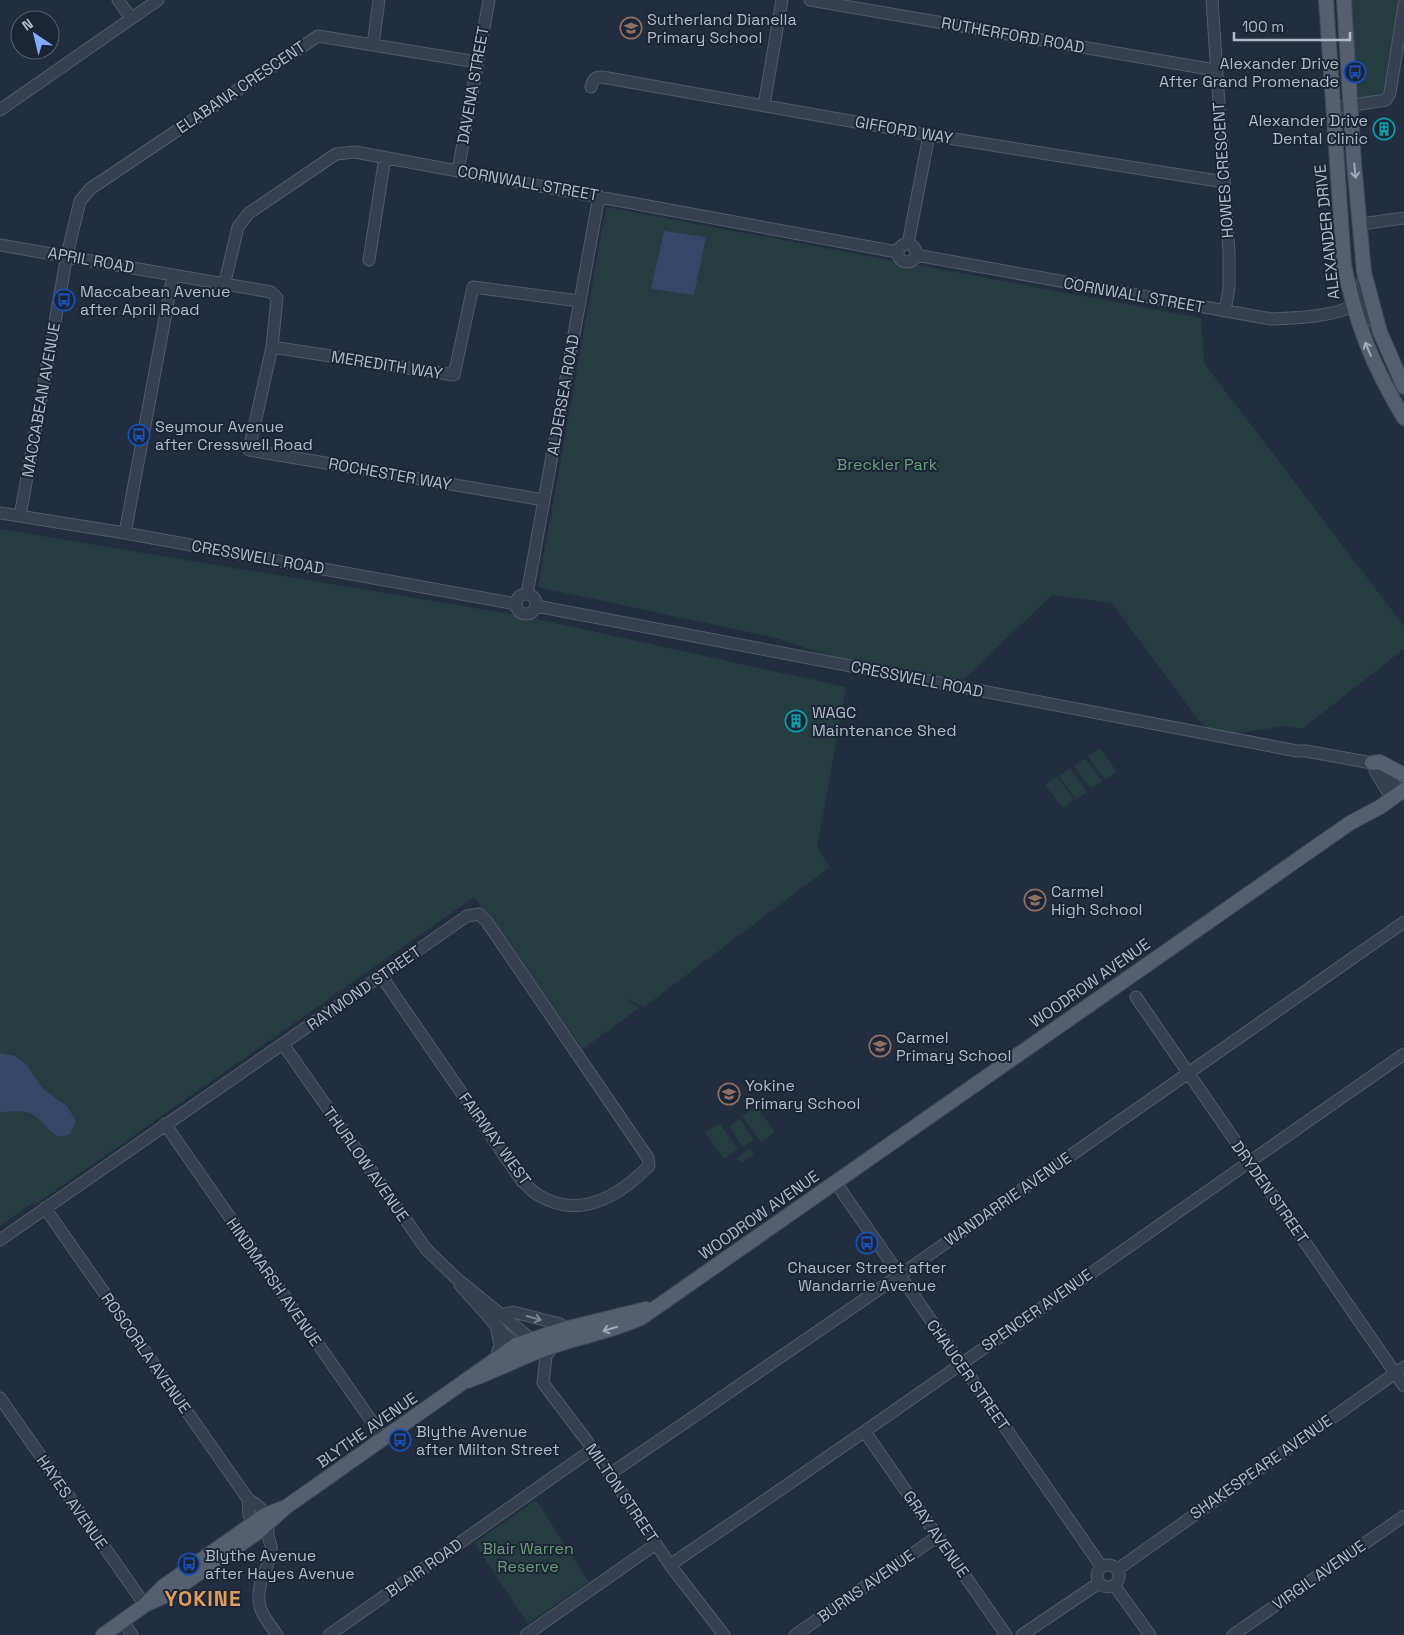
<svg xmlns="http://www.w3.org/2000/svg" width="1404" height="1635" font-family="'Space Grotesk',sans-serif">
  <style>
    .green { fill: #253c41 }
    .water { fill: #354768 }
    .lines { fill: none; stroke-linecap: round; stroke-linejoin: round }
    .minor-casing { stroke: #525b6b; stroke-width: 13 }
    .major-casing { stroke: #404959; stroke-width: 16 }
    .minor { stroke: #374050; stroke-width: 11 }
    .major { stroke: #555f70; stroke-width: 14 }
    .oneway { stroke: #a0a9b9 }
    .oneway2 { stroke: #7b8494 }
    .labels { text-anchor: middle; dominant-baseline: central; stroke-width: 4; stroke-linejoin: round; paint-order: stroke }
    .poi-label { font-size: 16px; fill: #b3bbcb; stroke: #1c2535; text-anchor: start }
    .street-label { font-size: 16px; fill: #b3bbcb; stroke: #1c2535 }
    .park-label { font-size: 16px; fill: #689e78; stroke: #1c2535 }
    .district-label { font-size: 21px; font-weight: bold; letter-spacing: 1px; fill: #dd9c5c; stroke: #1c2535 }
  </style>
  <rect width="100%" height="100%" fill="#232d40"/>
  <path class="green" d="M1344,0h60l-14,93 -39,13z
    M606,207l595,111 3,45 200,263v23l-102,80 -17,-3 -69,10 -18,-16 -86,-117 -60,-8 -89,85 -126,-21 -61,-21 -238,-51z
    M0,529l528,88 318,70 -29,161 13,19 -186,140 -21,-9 16,10 -56,41 -109,-152 -439,308 -3,-2 -32,23z
    M1100,748l17,24 -12,8 -17,-24z
    M1085,758l17,23 -11,8 -17,-23z
    M1070,768l17,24 -11,8 -17,-24z
    M1057,777l17,23 -11,8 -18,-23z
    M756,1106l19,26 -14,10 -19,-26z
    M740,1119l14,21 -11,7 -14,-21z
    M719,1123l19,26 -14,10 -19,-26z
    M750,1148l4,6 -13,9 -4,-5z
    M536,1500l53,82 -61,42 -54,-81z"/>
  <path class="water" d="M664,231l42,6 -12,58 -43,-6z
    M0,1053l15,3 11,8 17,25 24,17 9,15 -6,13c-18,10 -25,-15 -39,-20 -10,-5 -20,-2 -31,-2z"/>
  <g class="lines">
    <g class="minor-casing">
      <path id="minor" d="M118,0l13,18
        M810,0l405,70
        M1212,0l17,252v36l-4,23
        M373,45l6,-45
        M591,87c2,-7 3,-10 11,-10l327,58 295,47
        M764,105l18,-105
        M1334,108l52,-8 4,-7 14,-88
        M0,110l158,-110
        M458,171l31,-171
        M1361,224l43,-6
        M898 253a9 9 0 1 1 18 0a9 9 0 1 1-18 0Z
        M908,244l21,-109
        M0,245l271,47 6,6 -5,49 -23,103 295,50
        M916,255l355,64c29,-1 62,-2 89,-16l3,-24
        M369,260l16,-103
        M225,282l13,-55 11,-14 87,-59 19,-2 542,100
        M1353,307l14,7 11,13
        M272,347l182,28 19,-88 106,14
        M0,513l125,20 391,71
        M20,516l47,-261 13,-54 10,-12 228,-153 159,26
        M125,533l48,-258
        M516 604a10 10 0 1 1 20 0a10 10 0 1 1-20 0Z
        M527,594l72,-398
        M536,606l761,145h9l66,12 13,8 15,22
        M1375,771l17,28
        M1136,997l268,389
        M283,1044l143,205 30,29 75,61
        M165,1124l219,315
        M836,1183l265,383
        M45,1208l203,291c15,9 21,16 20,34 -1,6 5,11 3,18 -2,17 -14,31 -12,50 1,13 11,23 18,34
        M0,1240l467,-324 12,-2 8,8 161,236 1,8c-29,29 -68,54 -109,30 -7,-3 -12,-10 -18,-15l-140,-204
        M460,1285l42,47 19,17 15,3
        M501,1315l12,-3 47,12 4,5
        M553,1346l-7,10 -3,27 50,66 77,116 54,70
        M496,1358l4,-13 -4,-19
        M0,1398l145,207
        M865,1432l141,203
        M610,1474l290,-199 504,-353
        M248,1499l1,16 8,15
        M1097 1576a11 11 0 1 1 22 0a11 11 0 1 1-22 0Z
        M670,1565c247,-167 489,-341 734,-511
        M1118,1569l286,-202
        M1114,1585l36,50
        M123,1621l9,14
        M329,1635l264,-186
        M526,1635l130,-91
        M795,1635l143,-99
        M1022,1635l77,-52
        M1233,1635l171,-119"/>
    </g>
    <g class="major-casing">
      <path id="major" d="M1326,0l18,265c12,59 29,102 60,153
        M1344,0l10,163 10,109 16,60 24,55
        M1372,763l8,-1 24,13
        M467,1381c29,-10 56,-25 86,-35 29,-10 60,-15 88,-28l709,-495 30,-16 24,-17
        M145,1605l24,-11 89,-62 28,-25 230,-162 48,-16 82,-20
        M103,1635l42,-30 19,-19 101,-71 18,-7"/>
    </g>
    <use href="#minor" class="minor"/>
    <use href="#major" class="major"/>
  </g>
  <defs><path id="oneway-shaft" d="M-6 0H5M1.5-3L5.5 0L1.5 3" fill="none" stroke-width="1.6" stroke-linecap="round" stroke-linejoin="round" transform="scale(1.25)"/></defs>
  <g class="oneway">
    <use href="#oneway-shaft" transform="translate(1355 171) rotate(84)"/>
    <use href="#oneway-shaft" transform="translate(1368 349) rotate(-113)"/>
    <use href="#oneway-shaft" transform="translate(610 1329) rotate(163)"/>
  </g>
  <use class="oneway2" href="#oneway-shaft" transform="translate(534 1318) rotate(15)"/>
  <defs>
    <g id="school-ring" transform="scale(1.125)"><circle r="9.5" fill="#1c2535" stroke="#8d6e63" stroke-width="1.5"/><path d="M0-5L7-2L0 1L-7-2ZM-4 1L0 2.5L4 1V4Q0 6-4 4Z" fill="#8d6e63"/></g>
    <g id="bus-ring" transform="scale(1.125)"><circle r="9.5" fill="#1c2535" stroke="#1a4fb4" stroke-width="1.5"/><path d="M-5-6H5V4H4V6H2V4H-2V6H-4V4H-5ZM-3.5-4V0h7V-4ZM-3.5 1.2v1.5H-2V1.2ZM2 1.2v1.5H3.5V1.2Z" fill="#1a4fb4"/></g>
    <g id="building-ring" transform="scale(1.125)"><circle r="9.5" fill="#1c2535" stroke="#0f9aa8" stroke-width="1.5"/><path d="M-4-6H4V6H1V3H-1V6H-4ZM-2.5-4.3h1.7v1.8h-1.7ZM.8-4.3h1.7v1.8H.8ZM-2.5-1h1.7V.8h-1.7ZM.8-1h1.7V.8H.8Z" fill="#0f9aa8"/></g>
  </defs>
  <g fill-rule="evenodd">
    <use href="#school-ring" x="631" y="28"/>
    <use href="#bus-ring" x="1355" y="72"/>
    <use href="#building-ring" x="1384" y="129"/>
    <use href="#bus-ring" x="64" y="300"/>
    <use href="#bus-ring" x="139" y="435"/>
    <use href="#building-ring" x="796" y="721"/>
    <use href="#school-ring" x="1035" y="900"/>
    <use href="#school-ring" x="880" y="1046"/>
    <use href="#school-ring" x="729" y="1094"/>
    <use href="#bus-ring" x="867" y="1243"/>
    <use href="#bus-ring" x="400" y="1440"/>
    <use href="#bus-ring" x="189" y="1564"/>
  </g>
  <g class="labels">
    <g class="poi-label">
      <text x="647" y="19">Sutherland Dianella<tspan x="647" dy="18">Primary School</tspan></text>
      <text x="1339" y="63" text-anchor="end">Alexander Drive<tspan x="1339" dy="18">After Grand Promenade</tspan></text>
      <text x="1368" y="120" text-anchor="end">Alexander Drive<tspan x="1368" dy="18">Dental Clinic</tspan></text>
      <text x="80" y="291">Maccabean Avenue<tspan x="80" dy="18">after April Road</tspan></text>
      <text x="155" y="426">Seymour Avenue<tspan x="155" dy="18">after Cresswell Road</tspan></text>
      <text x="812" y="712">WAGC<tspan x="812" dy="18">Maintenance Shed</tspan></text>
      <text x="1051" y="891">Carmel<tspan x="1051" dy="18">High School</tspan></text>
      <text x="896" y="1037">Carmel<tspan x="896" dy="18">Primary School</tspan></text>
      <text x="745" y="1085">Yokine<tspan x="745" dy="18">Primary School</tspan></text>
      <text x="867" y="1267" text-anchor="middle">Chaucer Street after<tspan x="867" dy="18">Wandarrie Avenue</tspan></text>
      <text x="416" y="1431">Blythe Avenue<tspan x="416" dy="18">after Milton Street</tspan></text>
      <text x="205" y="1555">Blythe Avenue<tspan x="205" dy="18">after Hayes Avenue</tspan></text>
    </g>
    <g class="street-label">
      <text transform="translate(1013 35) rotate(10)">RUTHERFORD ROAD</text>
      <text transform="translate(473 85) rotate(-80)">DAVENA STREET</text>
      <text transform="translate(241 87) rotate(-34)">ELABANA CRESCENT</text>
      <text transform="translate(904 130) rotate(10)">GIFFORD WAY</text>
      <text transform="translate(1223 170) rotate(-94)">HOWES CRESCENT</text>
      <text transform="translate(528 183) rotate(10)">CORNWALL STREET</text>
      <text transform="translate(1327 232) rotate(-96)">ALEXANDER DRIVE</text>
      <text transform="translate(91 260) rotate(10)">APRIL ROAD</text>
      <text transform="translate(1134 295) rotate(10)">CORNWALL STREET</text>
      <text transform="translate(387 365) rotate(9)">MEREDITH WAY</text>
      <text transform="translate(563 395) rotate(-80)">ALDERSEA ROAD</text>
      <text transform="translate(41 400) rotate(-80)">MACCABEAN AVENUE</text>
      <text transform="translate(390 474) rotate(10)">ROCHESTER WAY</text>
      <text transform="translate(258 557) rotate(10)">CRESSWELL ROAD</text>
      <text transform="translate(917 679) rotate(11)">CRESSWELL ROAD</text>
      <text transform="translate(1090 983) rotate(-35)">WOODROW AVENUE</text>
      <text transform="translate(364 988) rotate(-35)">RAYMOND STREET</text>
      <text transform="translate(495 1139) rotate(54)">FAIRWAY WEST</text>
      <text transform="translate(366 1164) rotate(55)">THURLOW AVENUE</text>
      <text transform="translate(1270 1192) rotate(55)">DRYDEN STREET</text>
      <text transform="translate(1008 1199) rotate(-35)">WANDARRIE AVENUE</text>
      <text transform="translate(759 1215) rotate(-35)">WOODROW AVENUE</text>
      <text transform="translate(274 1282) rotate(55)">HINDMARSH AVENUE</text>
      <text transform="translate(1037 1310) rotate(-35)">SPENCER AVENUE</text>
      <text transform="translate(146 1353) rotate(55)">ROSCORLA AVENUE</text>
      <text transform="translate(968 1375) rotate(55)">CHAUCER STREET</text>
      <text transform="translate(367 1430) rotate(-35)">BLYTHE AVENUE</text>
      <text transform="translate(1261 1467) rotate(-35)">SHAKESPEARE AVENUE</text>
      <text transform="translate(622 1493) rotate(56)">MILTON STREET</text>
      <text transform="translate(72 1502) rotate(55)">HAYES AVENUE</text>
      <text transform="translate(936 1534) rotate(55)">GRAY AVENUE</text>
      <text transform="translate(424 1568) rotate(-35)">BLAIR ROAD</text>
      <text transform="translate(1319 1575) rotate(-35)">VIRGIL AVENUE</text>
      <text transform="translate(866 1586) rotate(-35)">BURNS AVENUE</text>
    </g>
    <g class="park-label">
      <text x="887" y="464">Breckler Park</text>
      <text x="528" y="1548">Blair Warren<tspan x="528" dy="18">Reserve</tspan></text>
    </g>
    <g class="district-label">
      <text x="203" y="1598">YOKINE</text>
    </g>
  </g>
  <g transform="translate(35 35) rotate(325)"><circle r="24" fill="#1c2535" stroke="#586171"/>
  <path d="M0-4L9 19L0 12L-9 19Z" fill="#84abff"/>
  <text y="-8" font-size="14" font-weight="bold" text-anchor="middle" fill="#b3bbcb">N</text>
  </g>
  <path d="M1234 32v8h116v-8" fill="none" stroke="#b3bbcb" stroke-width="2.5"/>
  <text x="1242" y="32" font-size="15" fill="#b3bbcb" stroke="#1c2535" stroke-width="4" paint-order="stroke">100 m</text>
</svg>
